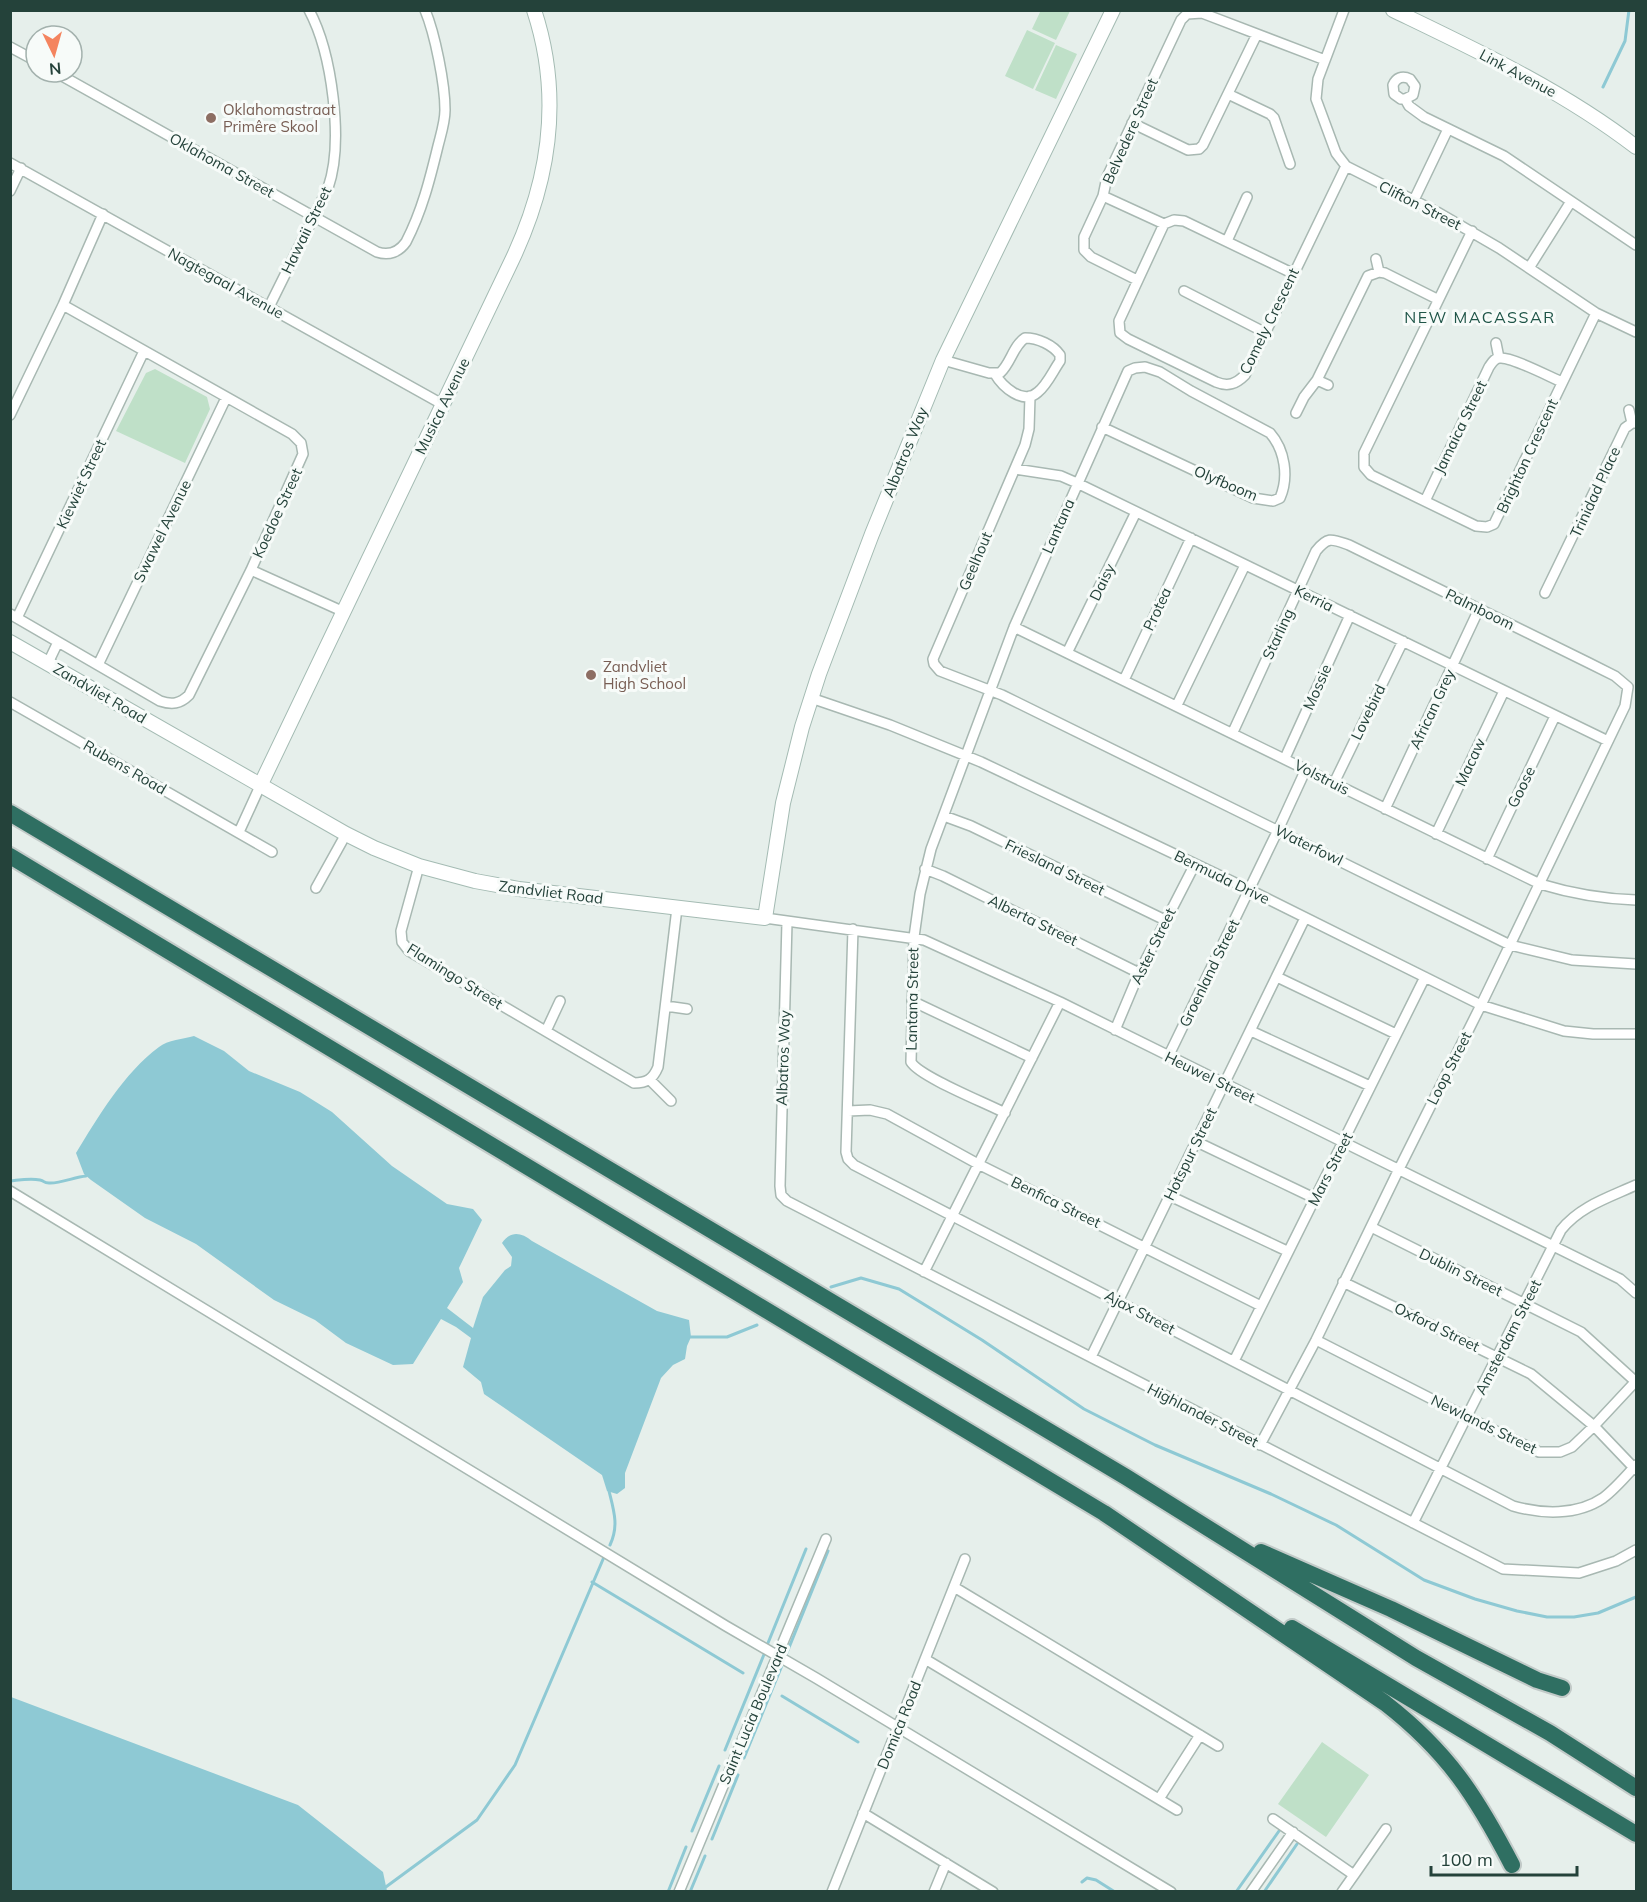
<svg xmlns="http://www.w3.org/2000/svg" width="1647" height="1902" font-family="Mulish,sans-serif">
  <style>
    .green { fill: #bfe0c8 }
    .water { fill: #8ec9d4 }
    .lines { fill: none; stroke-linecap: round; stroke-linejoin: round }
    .stream { stroke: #8ec9d4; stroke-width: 3 }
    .street-casing { stroke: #a8b8b2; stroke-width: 12 }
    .secondary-casing { stroke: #a4bbb3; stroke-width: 16 }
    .highway-casing { stroke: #c2cac8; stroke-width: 20 }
    .street { stroke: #fff; stroke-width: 9 }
    .secondary { stroke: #fff; stroke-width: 14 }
    .highway { stroke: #2f6f62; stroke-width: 16 }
    .education-dot { fill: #8d6e63; stroke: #f7fbf9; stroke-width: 2 }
    .labels { text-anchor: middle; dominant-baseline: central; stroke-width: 6; stroke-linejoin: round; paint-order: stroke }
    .street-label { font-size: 15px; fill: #24423a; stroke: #f7fbf9 }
    .education-label { font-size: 15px; fill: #785e54; stroke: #f7fbf9; text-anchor: start }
    .neighbourhood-label { font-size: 16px; letter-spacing: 1.5px; fill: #1f5548; stroke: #f7fbf9 }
  </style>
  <rect width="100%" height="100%" fill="#e6efeb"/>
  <path class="green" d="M1041,10l29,1 -14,29 -24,-11z
    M1027,30l28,13 -22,46 -28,-13z
    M1056,45l21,9 -21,45 -21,-9z
    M155,369l52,28 3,12 -25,54 -69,-32 30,-58z
    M1322,1742l47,33 -43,62 -48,-33z"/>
  <path class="water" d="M194,1036l30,15 25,20 51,21 32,20 60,54 55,38 26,5 9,11 -23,48 4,14 -16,26 26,20 10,-31 22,-27 6,-4 1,-9 -10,-14c8,-12 19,-11 30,-2l125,70 32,9 2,17 -4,9 -2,13 -12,6 -12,13 -36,95v15l-8,6 -10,-3 -5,-16 -118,-81 -3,-12 -18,-15 8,-29 -15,-11 -15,-8 -28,45 -20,1 -47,-22 -31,-23 -41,-20 -78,-56 -51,-26 -54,-38 -7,-6 -8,-21c22,-36 48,-80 83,-106 8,-7 25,-8 35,-11z
    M11,1697l287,108 85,67 4,19h-376z"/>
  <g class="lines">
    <path class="stream" d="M1603,87l22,-46 4,-31
      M10,1181c10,-1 20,-3 30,-1 5,1 3,3 9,3 10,1 26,-6 37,-7
      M831,1287l30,-9 38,11 83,51 102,69 71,36 116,49 65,31 88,55 51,19 42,12 30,6h27l24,-4 38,-16
      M691,1337h36l30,-12
      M609,1491c5,20 10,35 1,54
      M592,1582l151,91
      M768,1643l38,-94
      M786,1655l42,-104
      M782,1696l76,46
      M725,1750l40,-98
      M744,1758l39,-95
      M692,1831l27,-65
      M712,1839l26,-64
      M1082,1882l5,-4 9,2 19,12
      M379,1892l98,-72 38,-55 89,-208
      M668,1892l18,-45
      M690,1892l15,-36
      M1236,1892l43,-61
      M1264,1892l33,-48"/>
    <g class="street-casing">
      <path id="street" d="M1344,10l-26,69 -2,20 20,54 10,13 91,46 62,36 97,65 40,19
        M10,47l26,14
        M55,72l322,180c12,4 22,0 29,-10 16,-31 24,-63 32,-96 3,-12 7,-24 7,-36 0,-26 -10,-76 -20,-100
        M1228,94l42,20 4,4 16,46
        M1405,99l8,-4 2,-9 -5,-7c-8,-4 -14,-1 -17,6l1,9 7,5h4l4,7 15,11 80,39 132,89
        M1132,123l56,27 11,-1 4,-4 54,-111
        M10,163l432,241
        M10,191l11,-23
        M1103,196l-19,41v13l7,7 46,23
        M1414,200l34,-71
        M1164,224l-45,97 1,12 8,6 88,43c12,5 20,2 29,-7l101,-209
        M1472,231l-108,222v14l7,8 105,51 11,1 7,-3 102,-211
        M1227,241l20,-44
        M1376,259l3,13
        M1529,268l41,-65
        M1292,273l-108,-52 -10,-1 -10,4 -61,-28 4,-19 74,-157 6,-6 15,-1 123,47
        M1184,291l80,41
        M269,307l59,-119c16,-46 4,-135 -19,-178
        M1496,343l3,15
        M943,360l46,13h11c11,-10 13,-27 25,-35 13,0 28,7 35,17v6c-7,10 -13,24 -22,31 -15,14 -36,-6 -43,-18
        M1317,380l11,5
        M1030,396l-1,33 -4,16 -92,214 1,5 6,7 62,24 508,250 62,15 64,4
        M1629,410l3,13
        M1296,413l8,-16 13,-17 51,-104 11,-4 6,1 52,26
        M10,415l53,-110 40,-91
        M1015,469l46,7 16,7 531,258
        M1425,501l64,-134c3,-4 5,-9 11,-9 12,-1 50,19 62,24
        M251,570l93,42
        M1545,593l80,-165 7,-5h4
        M10,614l150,87c12,4 20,3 29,-6l62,-125 52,-116 -2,-11 -9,-9 -229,-129
        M17,618l127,-267
        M1014,627l526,257c33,10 61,15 96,16
        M1067,653l69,-141
        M48,663l10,-21
        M98,665l128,-267
        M1124,680l67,-142
        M811,698l79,27 91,37 269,128 231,115 83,26 29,3h43
        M10,702l262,150
        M1177,705l68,-140
        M1233,732l83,-181c12,-15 16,-12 33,-6l240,118 26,13 13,11 -3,19 -144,299 -82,164 -83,171 -56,105
        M1285,758l65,-143
        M1334,783l69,-142
        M1385,809l94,-200
        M944,816l27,10 194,94
        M239,832l22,-48
        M1436,834l68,-143
        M1487,859l68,-143
        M419,866l-18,65 1,11 7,9 225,132c13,0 19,-4 24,-16l19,-159
        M925,869l18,7 196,97
        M316,888l30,-54
        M765,918l159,22 136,62 560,277 16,14
        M787,922l-7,264 1,9 6,6 716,368 76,4 37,-12 20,-11
        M853,929l-7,223 2,7 6,6 659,341c28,8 64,10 90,-8 12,-9 23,-22 33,-33
        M1277,977l119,57
        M912,1001l120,57
        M666,1006l21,3
        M1115,1030l24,-57 56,-109
        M546,1031l14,-30
        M1251,1031l119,55
        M1168,1057l110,-227 28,-61
        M650,1080l21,21
        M848,1111l22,-1 17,4 91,50 283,142
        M1005,1113c-19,-10 -85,-36 -94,-51l3,-125 6,-43 11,-45 83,-222 114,-256 7,-3 10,-1 15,5 31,19 79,42c15,17 19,44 10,65l-7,3 -20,-3 -151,-71
        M1197,1142l117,56
        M10,1191l716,435 90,52 355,214
        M1170,1196l117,55
        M1371,1227l210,105 55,50
        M924,1272l136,-270
        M1343,1282l188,92 63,52 42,44
        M1316,1340l151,77 72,35h21l12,-5 22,-21 42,-45
        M1091,1357l214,-439
        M1234,1361l191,-384
        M1413,1523l148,-293c19,-24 49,-33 75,-45
        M954,1587l264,159
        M925,1659l252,151
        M1159,1799l41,-64
        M863,1813l130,79
        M1273,1819l81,56 -12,17
        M1354,1875l32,-46
        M679,1892l147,-353
        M832,1892l133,-333
        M934,1892l12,-29
        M1251,1892l42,-60"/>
    </g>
    <g class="secondary-casing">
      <path id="secondary" d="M1393,10c85,41 169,80 243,137
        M10,642l336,192 28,14 45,18 56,15 44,8 246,29 18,-115 19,-76 17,-53 53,-140 71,-174 170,-350
        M261,784l252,-526c37,-79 49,-163 21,-248"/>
    </g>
    <g class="highway-casing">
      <path id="highway" d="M10,813l1116,664 290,181 134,75 86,55
        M10,856l1094,657 281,190c63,49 91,93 127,162
        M1261,1552l130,57 146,71 25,8
        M1292,1628l344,206"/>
    </g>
    <use href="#street" class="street"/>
    <use href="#secondary" class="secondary"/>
    <use href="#highway" class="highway"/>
  </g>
  <g class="education-dot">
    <circle cx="211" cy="118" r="6"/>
    <circle cx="591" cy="675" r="6"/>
  </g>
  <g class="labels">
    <g class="street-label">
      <text transform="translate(1518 73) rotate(28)">Link Avenue</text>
      <text transform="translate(1130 131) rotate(-66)">Belvedere Street</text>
      <text transform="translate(222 165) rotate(29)">Oklahoma Street</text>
      <text transform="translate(1420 205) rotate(27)">Clifton Street</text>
      <text transform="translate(306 230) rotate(-64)">Hawaii Street</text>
      <text transform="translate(226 283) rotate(29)">Nagtegaal Avenue</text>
      <text transform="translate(1269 321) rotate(-64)">Comely Crescent</text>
      <text transform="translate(442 406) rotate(-64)">Musica Avenue</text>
      <text transform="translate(1460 427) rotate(-64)">Jamaica Street</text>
      <text transform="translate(905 452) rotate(-68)">Albatros Way</text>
      <text transform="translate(1527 456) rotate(-65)">Brighton Crescent</text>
      <text transform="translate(1226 483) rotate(23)">Olyfboom</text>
      <text transform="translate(81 484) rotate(-65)">Kiewiet Street</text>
      <text transform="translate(1595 492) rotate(-65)">Trinidad Place</text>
      <text transform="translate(277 513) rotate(-65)">Koedoe Street</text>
      <text transform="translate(1058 526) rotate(-66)">Lantana</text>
      <text transform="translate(162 531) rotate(-64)">Swawel Avenue</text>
      <text transform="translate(975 561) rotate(-67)">Geelhout</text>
      <text transform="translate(1102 582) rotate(-64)">Daisy</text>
      <text transform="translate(1314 598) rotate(26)">Kerria</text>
      <text transform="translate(1157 609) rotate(-65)">Protea</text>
      <text transform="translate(1480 609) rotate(26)">Palmboom</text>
      <text transform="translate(1278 634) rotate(-65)">Starling</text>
      <text transform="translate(1317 687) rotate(-66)">Mossie</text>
      <text transform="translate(100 693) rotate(30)">Zandvliet Road</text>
      <text transform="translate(1432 709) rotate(-65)">African Grey</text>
      <text transform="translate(1368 712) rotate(-64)">Lovebird</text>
      <text transform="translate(1470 762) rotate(-65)">Macaw</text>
      <text transform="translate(125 767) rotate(30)">Rubens Road</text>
      <text transform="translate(1322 777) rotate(27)">Volstruis</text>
      <text transform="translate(1521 787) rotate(-64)">Goose</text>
      <text transform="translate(1309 845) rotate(26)">Waterfowl</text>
      <text transform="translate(1055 867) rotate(26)">Friesland Street</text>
      <text transform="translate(1222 877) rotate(26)">Bermuda Drive</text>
      <text transform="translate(551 892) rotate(7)">Zandvliet Road</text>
      <text transform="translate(1033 920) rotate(26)">Alberta Street</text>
      <text transform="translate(1153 946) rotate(-64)">Aster Street</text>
      <text transform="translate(1209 973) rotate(-64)">Groenland Street</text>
      <text transform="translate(455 976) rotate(32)">Flamingo Street</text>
      <text transform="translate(912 999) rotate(-89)">Lantana Street</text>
      <text transform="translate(783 1058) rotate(-88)">Albatros Way</text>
      <text transform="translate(1449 1068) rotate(-63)">Loop Street</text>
      <text transform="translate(1210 1077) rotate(26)">Heuwel Street</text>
      <text transform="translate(1190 1154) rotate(-64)">Hotspur Street</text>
      <text transform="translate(1330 1169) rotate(-63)">Mars Street</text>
      <text transform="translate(1056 1202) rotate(26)">Benfica Street</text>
      <text transform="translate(1461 1272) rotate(26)">Dublin Street</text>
      <text transform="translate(1140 1312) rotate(28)">Ajax Street</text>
      <text transform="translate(1437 1327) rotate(26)">Oxford Street</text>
      <text transform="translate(1508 1337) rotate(-63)">Amsterdam Street</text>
      <text transform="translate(1203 1415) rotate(27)">Highlander Street</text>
      <text transform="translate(1484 1424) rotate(26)">Newlands Street</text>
      <text transform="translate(753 1714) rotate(-67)">Saint Lucia Boulevard</text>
      <text transform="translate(899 1725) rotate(-68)">Domica Road</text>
    </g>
    <g class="education-label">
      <text x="223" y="109">Oklahomastraat<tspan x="223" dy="17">Primêre Skool</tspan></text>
      <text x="603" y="666">Zandvliet<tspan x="603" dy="17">High School</tspan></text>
    </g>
    <g class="neighbourhood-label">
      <text x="1480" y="317">NEW MACASSAR</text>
    </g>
  </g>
  <rect width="1647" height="1902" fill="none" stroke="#24423a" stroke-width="24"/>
  <g transform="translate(54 54) rotate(175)"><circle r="28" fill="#f7fbf9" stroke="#a3b1ad" stroke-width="1.5"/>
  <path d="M0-4.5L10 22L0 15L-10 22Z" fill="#f4845f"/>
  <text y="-9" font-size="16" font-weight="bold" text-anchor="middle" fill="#24423a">N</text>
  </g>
  <path d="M1431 1866v9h146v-9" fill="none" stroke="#24423a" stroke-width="3"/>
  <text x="1440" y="1866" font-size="18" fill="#24423a" stroke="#f7fbf9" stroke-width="4.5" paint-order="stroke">100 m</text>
</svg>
